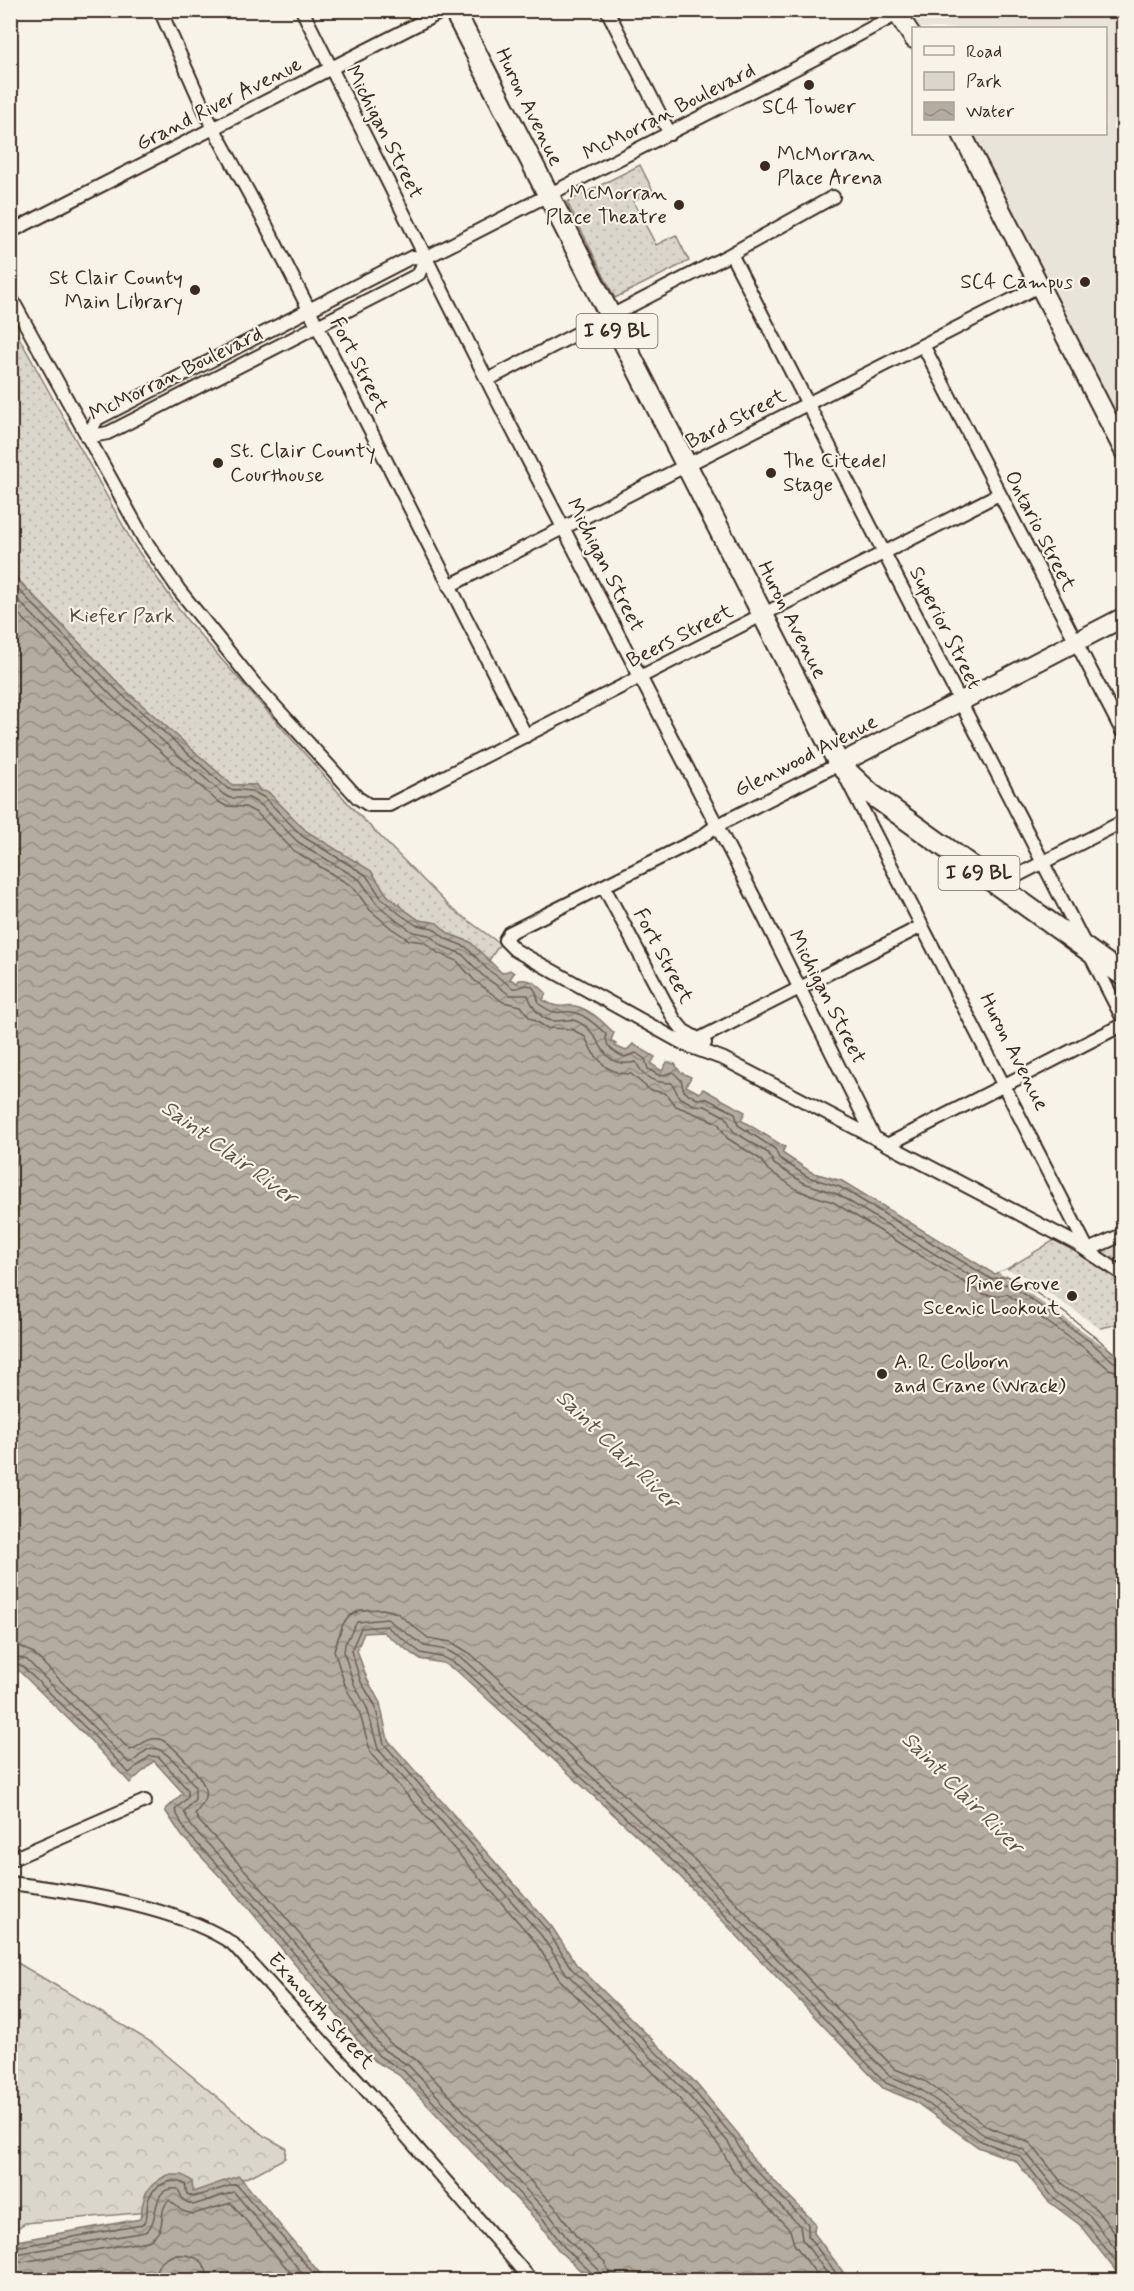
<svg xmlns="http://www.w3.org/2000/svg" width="1134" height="2291" font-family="Mynerve,sans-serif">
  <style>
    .built { fill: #e9e4d9 }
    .green { fill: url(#green-dots); stroke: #8b8074; stroke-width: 1.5 }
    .forest { fill: url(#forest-crowns); stroke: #8b8074; stroke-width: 1.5 }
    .water { fill: url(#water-waves); stroke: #84786c; stroke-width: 1.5 }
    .pier { fill: #f7f3e8 }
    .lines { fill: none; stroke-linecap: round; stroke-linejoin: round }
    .shore { stroke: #6b5e52; stroke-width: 1.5 }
    .street-casing { stroke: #3b2a1e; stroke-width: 16 }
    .secondary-casing { stroke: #3b2a1e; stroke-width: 22 }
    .primary-casing { stroke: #3b2a1e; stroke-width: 24 }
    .street { stroke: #f7f3e8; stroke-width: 12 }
    .secondary { stroke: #f7f3e8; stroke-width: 18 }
    .primary { stroke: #f7f3e8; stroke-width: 20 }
    .poi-dot { fill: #3b2a1e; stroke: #f7f3e8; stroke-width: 2 }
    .labels { text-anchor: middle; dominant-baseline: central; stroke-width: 4.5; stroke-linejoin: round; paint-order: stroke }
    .shield { fill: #f7f3e8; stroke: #73665b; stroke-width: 1.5 }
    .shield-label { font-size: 20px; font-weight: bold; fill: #3b2a1e }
    .street-label { font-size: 21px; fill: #3b2a1e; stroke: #f7f3e8 }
    .poi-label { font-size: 21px; fill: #3b2a1e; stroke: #f7f3e8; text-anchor: start }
    .park-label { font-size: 21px; fill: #5b4c41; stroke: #f7f3e8 }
    .water-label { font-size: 22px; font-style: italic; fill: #5f5145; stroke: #f7f3e8 }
  </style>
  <defs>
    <pattern id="green-dots" width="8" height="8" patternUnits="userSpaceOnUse" patternTransform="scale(1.5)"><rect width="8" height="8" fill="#dbd6cb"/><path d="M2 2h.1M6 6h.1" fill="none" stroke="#bdb8ae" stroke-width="1.8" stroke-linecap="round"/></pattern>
    <pattern id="forest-crowns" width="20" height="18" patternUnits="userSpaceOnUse" patternTransform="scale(1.5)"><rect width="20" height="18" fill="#dbd6cb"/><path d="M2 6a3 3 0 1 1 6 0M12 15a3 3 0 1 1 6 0" fill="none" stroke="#bdb8ae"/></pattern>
    <pattern id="water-waves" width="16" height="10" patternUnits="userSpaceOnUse" patternTransform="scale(1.5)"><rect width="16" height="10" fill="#b4aca0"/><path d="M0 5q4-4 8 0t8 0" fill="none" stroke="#948c82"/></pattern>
  </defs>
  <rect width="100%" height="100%" fill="#f7f3e8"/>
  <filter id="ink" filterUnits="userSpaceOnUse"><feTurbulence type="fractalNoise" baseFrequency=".0167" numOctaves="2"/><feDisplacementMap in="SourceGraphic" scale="12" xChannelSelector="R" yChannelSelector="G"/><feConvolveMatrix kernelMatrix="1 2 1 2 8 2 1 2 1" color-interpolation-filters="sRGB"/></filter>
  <g filter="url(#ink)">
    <path class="built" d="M908,11h215v420l-152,-297h135v-106h-189z"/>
    <path class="green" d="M640,165l13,26 -20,10 23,44 20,-10 13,26 -74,37 -48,-96z
      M10,321l125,226 52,73 169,192 94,95 50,37 -12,18 -18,-20 -21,-8 -12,-11 -18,-3 -14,-10 -18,-15 -16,-24 -65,-40 -38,-39 -8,-1 -4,-6h-24l-108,-96 -113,-117z
      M1123,1237v86l-26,6 -90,-60 49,-30 29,17z"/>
    <path class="forest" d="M11,1959l140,83 113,94 22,12 -1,10 -32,17 -94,36 -134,12 -14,9z"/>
    <path class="water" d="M10,572l114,117 108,96h24l4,6 8,1 38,39 65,40 16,24 18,15 14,10 18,3 12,11 21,8 32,31 8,-3 4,3 -4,6 7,4 2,-3c13,-2 19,5 27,13l-3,7c20,12 19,2 36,7 13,4 26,17 35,26l-3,7 5,4 -1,2 11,5 7,-7 22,13 -4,7 11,7 5,-9 8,2 5,8 11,5 -5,9 13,7 4,-4 42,23 -4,8 44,27 -3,6 29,19 31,9 152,93 13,-5 18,10 98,74v927l-43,-55 -32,-24 -32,-40 -38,-14 -64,-46 -31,-13 -211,-220 -215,-197 -14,-8 -24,-4 -36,-27 -19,1 -7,17 10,29 13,24 8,37 164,187 24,37 117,116 46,55 12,22 64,66 -1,10 35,47h-258l-32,-29 -19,-27 -141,-149 -24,-14 -135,-163 -58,-62 -17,-26 18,-17 -29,-32 -24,22 -40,-43 -72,-70 -7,-4z
      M167,2175h16l9,6 1,11 46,-16 84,101 -5,3h-129l-3,-3 -175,3v-38l129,-23c4,-25 4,-31 27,-44z"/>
    <path class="pier" d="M1007,1269l19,8 79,55 18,18v9l-125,-87z"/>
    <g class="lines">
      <path class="shore" d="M10,581l110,112 108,96 24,2 13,7 37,38 64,39 16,24 19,16 15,10 17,3 13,11 20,8 21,22 26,19c4,1 7,-1 10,-2 13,-4 14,11 16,18 22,16 23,3 40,10 10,4 19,13 27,20 -1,13 8,19 19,23l11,-4 9,6 3,10 12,7 13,-4 8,8 3,11 13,8 8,-1 30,15 3,12 37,24 4,9 29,19 32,10 151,92 16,-3c30,15 60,38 86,59 9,6 19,20 31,22
        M10,592l104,106 109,96 7,4h19l12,7 37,37 62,38 17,24 20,17 16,11 16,3 13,11 20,8 20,21 28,20h18c4,12 13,27 29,26 7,0 13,-3 19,0 30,12 21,50 60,41 8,17 19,21 36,21l7,14 15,8 11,1 21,11 7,14 35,22 6,11 30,19 33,11 150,92 9,1 10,-3 12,6 70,50 26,22 10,2
        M10,605l98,100 109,96 9,5 19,1 12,6 36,37 60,37 17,23 21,18 18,12 15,2 14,11 19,8 18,20 28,21 18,4 8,11 18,11 25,1 13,8 8,16 13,14 12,6 13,1 19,16 15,3 11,13 42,17 9,15 33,21 8,11 31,21 34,11 150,92 11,2 13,-2 76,53 26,22 15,4
        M10,1645l10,1 13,7 97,97c10,-3 16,-13 29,-11 12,3 44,38 46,50 2,11 -4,17 -10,25l4,7 58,62 133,160 25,16 141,149 20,28 29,26 7,18
        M10,1654l17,6 102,103c8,-2 12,-11 20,-14 14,-6 39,27 46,38v12l-11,13 8,15 58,62 134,161 25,16 140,148 21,28 28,27 4,11
        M10,1661l12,5 72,70 35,37 21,-17 9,1 29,33v7l-13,13 11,22 59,62 134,162 25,15 140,149 20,27 29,27 2,6
        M10,2248l132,-23c8,-7 3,-17 7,-27 5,-13 23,-21 36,-14l2,10 7,3 42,-13 79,91v5
        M10,2255l135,-23c17,-10 3,-47 33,-43l5,11 10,5 41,-13 74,88
        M10,2264l138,-23c22,-12 8,-29 21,-41l13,11 11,3 38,-11 66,77
        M154,2280c1,-25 31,-33 49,-17l7,17
        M821,2280l-27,-36 -4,-14 -56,-58 -14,-25 -44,-52 -117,-116 -25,-39 -163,-186 -12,-43 -13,-23 -12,-38 9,-26 7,-8 10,-6 23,-1 14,4 31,25 23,4 20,12 217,199 207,216 30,12 63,46 42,16 33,41 33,25 28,36
        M832,2280l-30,-41 -2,-13 -59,-60 -13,-24 -45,-53 -117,-116 -25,-38 -163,-186 -11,-41 -13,-24 -10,-31 1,-9 12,-22 30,-3 37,27 23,4 19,11 215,198 209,217 30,13 64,46 40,15 33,41 33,25 34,44
        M841,2280l-33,-44v-12l-61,-63 -13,-23 -46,-54 -117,-116 -24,-38 -163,-186 -9,-39 -14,-23 -10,-31 10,-23 25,-2 35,27 24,5 16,9 215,197 210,219 31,13 64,45 39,15 32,40 33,26 39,50"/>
      <g class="street-casing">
        <path id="street" d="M160,10l47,106 59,109 260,511
          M302,10l190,380 267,517 115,230
          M607,10l63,124
          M10,232l435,-222
          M731,254l393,767
          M10,296l134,243 35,51 74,92 105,116 11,7h20l610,-311
          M923,345l201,390
          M487,380l244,-126 102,-57
          M87,437l10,-18 315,-162 13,1 391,-200 81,-44
          M87,437l21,-4 311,-159 6,-16
          M449,586l590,-300
          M997,886l127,-65
          M604,887l70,132 10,12 21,12
          M699,1039l223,-113
          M887,1145l237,-121
          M1088,1250l-249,-486 -123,62 -16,12 -191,95 -4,7 10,10 171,95 38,14 353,185 47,31
          M1088,1250l36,-16
          M10,1860l135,-59
          M10,1883c65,8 170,24 223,61l137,150 161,186"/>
      </g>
      <g class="secondary-casing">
        <path id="secondary" d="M895,10l19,29
          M962,134l162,317
          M839,764l285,-147"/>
      </g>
      <g class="primary-casing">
        <path id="primary" d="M454,10l385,754 32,30 253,182"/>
      </g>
      <use href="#street" class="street"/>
      <use href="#secondary" class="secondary"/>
      <use href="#primary" class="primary"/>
    </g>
  </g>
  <g class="poi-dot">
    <circle cx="809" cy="85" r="6"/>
    <circle cx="765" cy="166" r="6"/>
    <circle cx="679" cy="205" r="6"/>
    <circle cx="1085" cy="282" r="6"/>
    <circle cx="195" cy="290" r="6"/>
    <circle cx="218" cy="463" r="6"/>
    <circle cx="771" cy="473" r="6"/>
    <circle cx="1072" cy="1296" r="6"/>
    <circle cx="882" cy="1374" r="6"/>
  </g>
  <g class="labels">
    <g class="shield">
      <rect x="576.5" y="314" width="81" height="34" rx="4.5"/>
      <rect x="938.5" y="856" width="81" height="34" rx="4.5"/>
    </g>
    <g class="shield-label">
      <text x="617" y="331">I 69 BL</text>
      <text x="979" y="873">I 69 BL</text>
    </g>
    <g class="street-label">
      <text transform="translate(219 104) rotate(-27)">Grand River Avenue</text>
      <text transform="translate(529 107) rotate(64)">Huron Avenue</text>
      <text transform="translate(669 112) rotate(-27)">McMorran Boulevard</text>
      <text transform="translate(384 132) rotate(63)">Michigan Street</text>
      <text transform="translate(359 365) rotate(63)">Fort Street</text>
      <text transform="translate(176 374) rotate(-26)">McMorran Boulevard</text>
      <text transform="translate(736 419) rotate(-27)">Bard Street</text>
      <text transform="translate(1040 531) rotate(63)">Ontario Street</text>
      <text transform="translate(605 565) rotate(63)">Michigan Street</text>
      <text transform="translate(792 620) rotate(63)">Huron Avenue</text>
      <text transform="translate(945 628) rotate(63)">Superior Street</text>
      <text transform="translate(680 636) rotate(-27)">Beers Street</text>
      <text transform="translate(806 756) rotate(-27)">Glenwood Avenue</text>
      <text transform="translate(663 956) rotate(62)">Fort Street</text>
      <text transform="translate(827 997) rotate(63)">Michigan Street</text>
      <text transform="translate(1014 1052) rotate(63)">Huron Avenue</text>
      <text transform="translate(321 2011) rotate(48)">Exmouth Street</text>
    </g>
    <g class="poi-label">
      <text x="809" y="107" text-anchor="middle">SC4 Tower</text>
      <text x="777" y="154">McMorran<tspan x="777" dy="24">Place Arena</tspan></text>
      <text x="667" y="193" text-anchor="end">McMorran<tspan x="667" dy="24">Place Theatre</tspan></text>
      <text x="183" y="278" text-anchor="end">St Clair County<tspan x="183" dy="24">Main Library</tspan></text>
      <text x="1073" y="282" text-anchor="end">SC4 Campus</text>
      <text x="230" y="451">St. Clair County<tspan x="230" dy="24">Courthouse</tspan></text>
      <text x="783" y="461">The Citedel<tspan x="783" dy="24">Stage</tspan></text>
      <text x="1060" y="1284" text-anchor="end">Pine Grove<tspan x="1060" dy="24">Scenic Lookout</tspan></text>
      <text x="894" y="1362">A. R. Colborn<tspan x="894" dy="24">and Crane (Wrack)</tspan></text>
    </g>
    <g class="park-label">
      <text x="122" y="616">Kiefer Park</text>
    </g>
    <g class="water-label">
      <text transform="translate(229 1153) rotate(36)">Saint Clair River</text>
      <text transform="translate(617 1450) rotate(44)">Saint Clair River</text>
      <text transform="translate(962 1793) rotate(45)">Saint Clair River</text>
    </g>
  </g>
  <rect width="1134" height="2291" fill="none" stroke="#f7f3e8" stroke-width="36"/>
  <rect x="18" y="18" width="1098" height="2255" fill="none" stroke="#3b2a1e" stroke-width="2" filter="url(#ink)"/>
  <rect x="912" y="27" width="195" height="108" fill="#f7f3e8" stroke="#aca397" stroke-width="1.5"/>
  <rect x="924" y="46" width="30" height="9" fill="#f7f3e8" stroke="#aca397" stroke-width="1.5"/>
  <text x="966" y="57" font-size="18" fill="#3b2a1e">Road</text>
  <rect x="924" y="72" width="30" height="18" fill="#dbd6cb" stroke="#aca397" stroke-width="1.5"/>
  <text x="966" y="87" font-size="18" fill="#3b2a1e">Park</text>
  <rect x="924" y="102" width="30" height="18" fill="url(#water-waves)" stroke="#aca397" stroke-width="1.5"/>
  <text x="966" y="117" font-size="18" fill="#3b2a1e">Water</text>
</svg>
